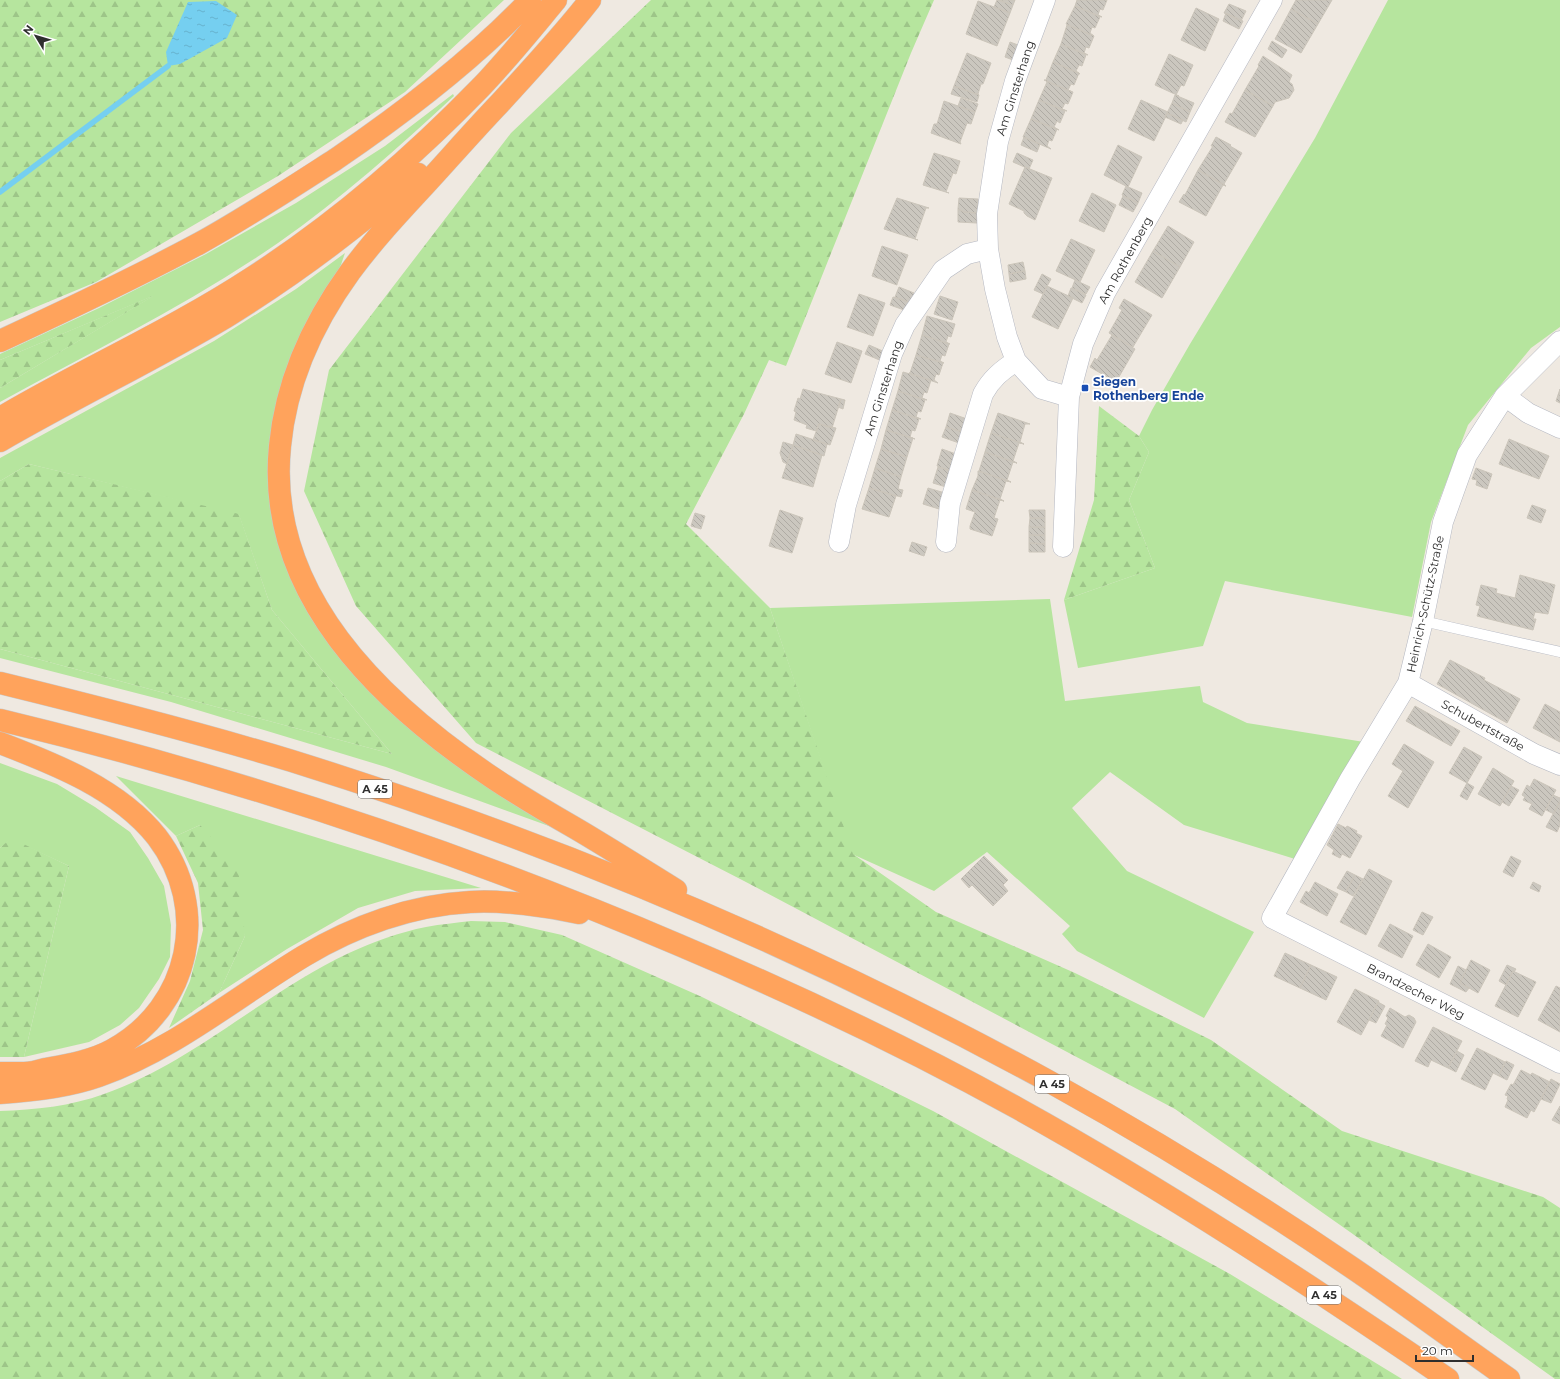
<svg xmlns="http://www.w3.org/2000/svg" width="1560" height="1379" font-family="Montserrat,sans-serif">
  <style>
    .grass { fill: #b6e59e }
    .forest { fill: url(#forest-firs) }
    .water { fill: url(#water-ripples) }
    .lines { fill: none; stroke-linecap: round; stroke-linejoin: round }
    .stream { stroke: #75cff0; stroke-width: 5.5 }
    .building { fill: url(#building-back-hatch); stroke: #cbc5ba }
    .service-casing { stroke: #b4b7c1; stroke-width: 11 }
    .minor-casing { stroke: #b4b7c1; stroke-width: 21 }
    .motorway-casing { stroke: #c9c9c9; stroke-width: 23 }
    .service { stroke: #fff; stroke-width: 10 }
    .minor { stroke: #fff; stroke-width: 20 }
    .motorway { stroke: #ffa35c; stroke-width: 22 }
    .transit-dot { fill: #1a4fb4; stroke: #fff; stroke-width: 1.5 }
    .labels { text-anchor: middle; dominant-baseline: central; stroke-width: 3.5; stroke-linejoin: round; paint-order: stroke }
    .shield { fill: #fff; stroke: #6d6d6d; stroke-width: 1 }
    .shield-label { font-size: 11px; font-weight: bold; fill: #2e2e2e }
    .street-label { font-size: 12px; fill: #2e2e2e; stroke: #fff }
    .transit-label { font-size: 12px; font-weight: bold; fill: #164399; stroke: #fff; text-anchor: start }
  </style>
  <defs>
    <pattern id="forest-firs" width="22" height="20" patternUnits="userSpaceOnUse"><rect width="22" height="20" fill="#b6e59e"/><path d="M5 1l3.5 6h-7zM16 11l3.5 6h-7z" fill="#9dc588"/></pattern>
    <pattern id="water-ripples" width="26" height="14" patternUnits="userSpaceOnUse"><rect width="26" height="14" fill="#75cff0"/><path d="M2 4q2-2 4 0t4 0M15 11q2-2 4 0t4 0" fill="none" stroke="#66b2ce"/></pattern>
    <pattern id="building-back-hatch" width="6" height="6" patternUnits="userSpaceOnUse"><rect width="6" height="6" fill="#cbc7bf"/><path d="M-1 5l2 2M0 0l6 6M5-1l2 2" fill="none" stroke="#afaba4"/></pattern>
  </defs>
  <rect width="100%" height="100%" fill="#efe9e1"/>
  <path class="grass" d="M1388,0h172v327l-29,21 -63,77 -37,97 -19,95 -187,-36 -22,65 -125,22 -14,-68 91,-32 -26,-68 20,-48 -10,-16 13,-26 38,-66 125,-206z
    M453,94l1,2c-56,52 -113,103 -176,147 -88,61 -185,108 -278,159v-14l153,-92 -153,64v-6l99,-46 107,-54 90,-51 89,-57z
    M345,253l-72,211 64,184 234,186 -185,-67 -215,-65 -171,-44v-9l392,105 -120,-144 -33,-95 -210,-51 -29,17v-23l214,-117 82,-52z
    M1050,599l15,102 135,-15 3,16 44,21 117,19 -69,117 -111,-34 -74,-53 -38,36 55,63 127,61 -50,86 -127,-67 -15,-17 8,-8 -83,-74 -53,39 -82,-37 -82,-246z
    M0,763l57,21 38,23 35,25 18,26 16,28 7,39 -1,32 -11,22 -20,29 -19,17 -31,17 -65,15 45,-191 -58,-27 -11,9z
    M116,776l365,112 -66,3 -57,17 -71,41 -68,44 26,-57 -45,-111 -24,11z"/>
  <path class="forest" d="M0,0h504l-99,92 -127,84 -182,106 -96,40z
    M651,0h283l-23,53 -125,313 -17,-6 -25,54 -58,110 84,84 83,246 83,58 139,61 136,67 131,91 201,66 17,11v171h-5l-205,-147 -175,-123 -431,-228 -268,-138 -120,-137 -52,-115 25,-121 182,-237z
    M157,294l-157,94v-28z
    M1099,406l40,30 10,16 -20,48 26,68 -91,32 30,-100z
    M29,464l210,50 33,96 120,144 -392,-105v-168z
    M200,825l38,41 7,70 -26,57 -50,35 21,-47 13,-51 -5,-47 -22,-47z
    M11,838l58,28 -45,191h-24v-209z
    M471,921l34,1 57,13 140,62 231,114 297,163 172,105h-1402v-268c35,-1 71,-5 104,-17 90,-32 160,-101 245,-141 24,-11 51,-21 77,-26 15,-3 30,-4 45,-6z"/>
  <path class="water" d="M216,1l21,14 -10,23 -47,26 -12,2 -2,-14 22,-50z"/>
  <g class="lines">
    <path class="stream" d="M0,192l168,-126"/>
  </g>
  <path class="building" d="M997,0l16,5 -3,8 -16,-6z
    M999,0h16l-2,5z
    M1077,0h30l-4,10 -3,-1 -2,6 4,2 -27,-11z
    M1296,0h36l-14,24 -27,-15z
    M978,1l32,12 -13,33 -31,-12z
    M1229,4l17,7 -5,10 -17,-8z
    M1075,6l25,11 -5,11 -3,-1 -2,6 4,3 -28,-12z
    M1196,8l23,11 -14,32 -24,-11z
    M1291,9l27,15 -17,29 -26,-14z
    M1226,13l17,8 -4,8 -16,-8z
    M1067,25l27,11 -5,12 -3,-1 -2,6 4,2 -27,-11z
    M1272,41l15,9 -5,8 -14,-9z
    M1010,42l8,3 -5,15 -8,-3z
    M1061,44l25,11 -4,11 -3,-1 -3,6 4,3 -27,-12z
    M967,53l24,10 -8,21h-2l-3,10 1,1 -25,-9z
    M1169,54l24,11 -9,21 -3,-1 -5,10 3,1 -24,-11z
    M1263,56l29,19 -3,7 3,2 2,6 -5,8 -14,4 -2,4 -28,-16 14,-24 -1,-1z
    M1053,62l26,11 -5,12 -3,-1 -3,6 4,2 -28,-12h2z
    M1046,81l27,11 -5,12 -3,-1 -3,6 5,2 -28,-11 8,-18z
    M954,86l25,9 -2,7 -26,-8z
    M1245,90l28,16 -18,31 -30,-15 5,-9 2,1z
    M1175,95l19,8 -4,9 -18,-9z
    M961,98l17,6 -3,8 -17,-6z
    M1039,100l26,11 -5,12 -3,-2 -3,6 5,3 -28,-11z
    M1141,100l27,12 -14,29 -26,-12z
    M944,101l31,11 -4,12 -4,-1 -7,19 1,2 -30,-11 3,-9h3z
    M1172,103l18,9 -4,10 -19,-9z
    M1167,113l16,7 -2,4 -16,-7z
    M1031,119l26,10 -5,12 -3,-1 -2,6 4,3 -28,-12z
    M1024,137l16,7 -3,8 -16,-7z
    M1216,137l15,8 -1,1 12,7 -18,31 2,2 -28,-16 15,-24h-2z
    M1118,145l24,12 -14,30 -24,-12z
    M934,153l26,8 -4,13 -3,-1 -7,19 3,1 -26,-8z
    M1017,153l16,7 -4,9 -16,-7z
    M1025,167l27,11 -17,42 -8,-4 -3,-3v-2l-15,-7z
    M1198,170l28,16 -3,-1 -17,31 -27,-14 5,-8 1,1z
    M1126,186l16,7 -4,10 -16,-8z
    M1092,193l24,12 -12,27 -25,-11z
    M1123,196l15,7 -5,9 -14,-7z
    M897,198l32,10h-3l-11,31 3,1 -34,-11z
    M959,198l19,1 -1,14 -13,-1 -6,-3z
    M958,209l6,3 13,1v10l-19,-1z
    M1168,226l26,16 -14,25 -27,-16z
    M1071,239l24,11 -15,32 -24,-11z
    M882,246l26,9 -11,29v1l-25,-9z
    M1153,251l27,16 -18,31 -27,-16z
    M1023,262l2,9 -16,3 -1,-9z
    M1025,271l1,8 -16,3 -1,-8z
    M1042,274l9,5 -8,15 -9,-4z
    M1075,280l15,7 -4,7 -14,-6z
    M1047,286l26,12 -15,31 -26,-12z
    M899,287l15,6 -3,10 -16,-6z
    M1071,288l15,7 -4,8 -14,-7z
    M859,294l26,9 -12,33 -26,-9z
    M940,296l18,6 -6,18 -18,-6z
    M893,297l16,5 -2,9 -17,-6z
    M1124,299l28,16 -19,32 -24,-14 13,-23 -3,-2z
    M927,316l28,8 -4,13 -3,-1 -2,6 4,2 -28,-9z
    M922,335l27,9 -4,12 -3,-1 -2,6 4,2 -28,-8z
    M1112,335l23,14 -19,33 -26,-15 5,-9 2,2z
    M837,342l25,9 -11,32 -26,-9z
    M869,345l16,7 -3,9 -17,-7z
    M916,355l27,8 -4,12 -3,-1 -2,6 4,3 -29,-10h1z
    M903,372l28,8 -4,13 -3,-1 -2,6 5,2 -29,-9z
    M803,389l38,10 -9,29 -13,-4 -3,7 -10,-3 1,-3 -13,-5 2,-8 -2,-1 4,-13 2,1z
    M1560,389v14l-4,-2z
    M898,391l27,9 -4,12 -3,-1 -2,6 5,2 -29,-9z
    M841,399l4,1 -2,9 -5,-2z
    M892,410l27,9 -4,12 -3,-1 -2,7 5,2 -29,-9z
    M950,413l17,6 -4,13 -17,-5z
    M998,413l32,11h-5l-5,18 4,2 -33,-11z
    M819,424l17,4 -6,17 -17,-5z
    M946,427l17,5 -4,11 -17,-6z
    M886,430l27,8 -6,19 -26,-8z
    M991,433l33,11 -5,-1 -6,18 4,2 -32,-11z
    M796,434l31,10 -3,12 -31,-11z
    M1509,439l40,17 -10,23 -40,-15z
    M783,442l10,3 -6,19 -4,-2 -3,-9z
    M793,445l29,10 -9,32 -31,-9z
    M881,449l26,8 -6,20 -26,-9z
    M942,449l14,5 -5,17 -14,-5z
    M985,452l32,11 -4,-1 -6,18 4,2 -32,-11z
    M938,467l13,4 -5,16 -13,-4z
    M875,468l26,9 -3,12 5,1 -2,7 -32,-9z
    M1476,468l16,6 -5,15 -11,-4 1,-5 -5,-1z
    M978,471l33,11 -5,-1 -6,18 4,2 -32,-11 6,-14z
    M869,488l27,8 -7,21 -27,-8z
    M928,488l17,5 -6,16 -16,-5z
    M972,490l32,11 -4,-1 -6,18 4,1 -6,17 -22,-7v-3l5,-14 -9,-3z
    M1532,505l14,5 -5,13 -14,-5z
    M780,510l23,8 -11,35 -23,-7z
    M1029,510h16v8h-15z
    M695,513l10,3 -4,13 -10,-3z
    M1030,518h15v9h-16z
    M1029,527h16v8h-16z
    M1029,535h16v9l-16,-1z
    M912,542l15,5 -3,9 -15,-5z
    M1029,543l16,1v8h-16z
    M1520,575l35,10 -7,29 -13,-2 -2,7h3l-3,11 -56,-14 3,-10 -4,-1 5,-20 16,4 -1,4 19,5z
    M1450,660l35,18 -1,2 36,19 -13,24 -70,-39z
    M1545,704l15,8v30l-27,-14z
    M1415,706l45,25 -9,15 -45,-25z
    M1404,744l30,18 -26,46 -20,-12 15,-25 -11,-7z
    M1464,747l18,10 -15,26 -18,-10z
    M1493,768l21,13 -14,25 -22,-12z
    M1534,779l22,11 -14,26 -13,-7 3,-5 -9,-4 2,-3 -3,-2 5,-10 3,2z
    M1467,783l7,4 -7,13 -7,-4z
    M1511,786l8,4 -10,16 -7,-4z
    M1553,795l7,3v3l-6,13 -8,-4z
    M1560,801v24l-3,7 -11,-5z
    M1338,824l8,4 1,-2 10,5 -1,2 6,3 -12,22 -8,-4 -2,4 -8,-4 2,-4 -7,-5z
    M984,856l24,24 -5,5 5,6 -15,15 -21,-21 -3,3 -8,-9z
    M1511,856l10,5 -8,16 -10,-5z
    M1369,869l23,12 -26,54 -26,-13z
    M1347,871l8,4 -9,17 -9,-4z
    M1355,875l8,4 -10,17 -7,-4z
    M1315,882l23,12 -11,22 -27,-14 6,-11 3,2z
    M1533,882l8,4 -2,6 -9,-4z
    M1422,912l11,5 -10,18 -10,-5z
    M1390,924l23,12 -11,22 -24,-12z
    M1428,944l23,13 -12,21 -23,-13z
    M1285,953l26,12 -11,23 -26,-12z
    M1471,960l19,10 -12,23 -18,-10z
    M1311,965l26,12 -11,23 -26,-12z
    M1507,965l9,4 -2,3 -1,-1 -7,14 -7,-4z
    M1458,966l8,4 -6,13 9,5 -3,4 -16,-8z
    M1513,971l23,11 -18,35 -23,-11z
    M1556,986l4,2v44l-22,-12z
    M1355,989l24,12 -18,34 -24,-13z
    M1378,1002l7,4 -9,17 -7,-3z
    M1390,1008l15,9 4,-2 5,3 2,4 -13,26 -22,-12 6,-11 -2,-1 3,-6 -2,-2z
    M1433,1027l29,14 -14,27 -17,-8 -3,7 -13,-6z
    M1477,1048l28,14 -6,14 -6,-3 -8,17 -24,-11z
    M1457,1051l7,4 -8,17 -8,-4z
    M1506,1061l8,4 -7,15 -8,-4z
    M1521,1070l10,5 1,-2 18,9 -16,30 -3,-2 -4,8 -22,-11 3,-7 -1,-1 1,-3 -3,-1 6,-11 2,1z
    M1551,1079l9,5 -9,19 -10,-4z
    M1560,1106v18l-8,-4z"/>
  <g class="lines">
    <g class="service-casing">
      <path id="service" d="M1423,621l137,31"/>
    </g>
    <g class="minor-casing">
      <path id="minor" d="M1045,0l-30,81 -17,61 -11,72 1,35 7,40 12,48 9,24 26,28 27,8
        M1560,341l-55,55 -38,59 -24,67 -20,99 -15,62 -58,96 -78,139 288,145
        M1505,396l23,17 32,15
        M839,542l7,-37 46,-151 13,-29 38,-55 24,-16 21,-5
        M946,542l4,-39 33,-109c8,-15 19,-24 33,-33
        M1063,547l6,-150 14,-53 22,-51 167,-293
        M1408,683l126,71 26,11"/>
    </g>
    <g class="motorway-casing">
      <path id="motorway" d="M590,0c-28,36 -59,69 -90,103 -26,27 -51,56 -76,83 -26,28 -52,56 -74,86 -37,51 -64,111 -70,174 -15,148 101,257 213,332 27,18 54,34 82,50 34,20 67,41 101,62
        M0,341c67,-31 135,-63 200,-98 47,-26 91,-55 136,-84 69,-47 136,-98 194,-159
        M0,418c83,-49 172,-88 253,-141 82,-53 158,-118 227,-189 27,-28 51,-58 76,-88
        M0,441c74,-43 152,-80 226,-124 68,-42 132,-90 192,-143
        M0,683c98,24 196,49 292,78 263,82 517,189 758,321 103,57 204,119 301,185 53,36 105,75 158,112
        M0,720c232,56 459,131 679,225 116,49 230,103 340,164 148,82 289,175 429,270
        M0,743c55,21 119,46 157,94 54,71 34,170 -45,213 -20,11 -45,15 -67,19 -7,2 -14,4 -21,4 -8,0 -16,0 -24,0
        M0,1093c33,-2 68,-6 99,-17 76,-27 137,-79 205,-120 50,-30 108,-51 166,-54 33,-2 77,4 109,11"/>
    </g>
    <use href="#service" class="service"/>
    <use href="#minor" class="minor"/>
    <use href="#motorway" class="motorway"/>
  </g>
  <rect class="transit-dot" x="1081" y="384" width="8" height="8" rx="2"/>
  <g class="labels">
    <g class="shield">
      <rect x="358" y="780" width="34" height="18" rx="3"/>
      <rect x="1035" y="1075" width="34" height="18" rx="3"/>
      <rect x="1307" y="1286" width="34" height="18" rx="3"/>
    </g>
    <g class="shield-label">
      <text x="375" y="789">A 45</text>
      <text x="1052" y="1084">A 45</text>
      <text x="1324" y="1295">A 45</text>
    </g>
    <g class="street-label">
      <text transform="translate(1015 88) rotate(-72)">Am Ginsterhang</text>
      <text transform="translate(1125 260) rotate(-61)">Am Rothenberg</text>
      <text transform="translate(883 388) rotate(-72)">Am Ginsterhang</text>
      <text transform="translate(1425 604) rotate(-78)">Heinrich-Schütz-Straße</text>
      <text transform="translate(1483 725) rotate(29)">Schubertstraße</text>
      <text transform="translate(1416 991) rotate(27)">Brandzecher Weg</text>
    </g>
    <g class="transit-label">
      <text x="1093" y="381">Siegen<tspan x="1093" dy="14">Rothenberg Ende</tspan></text>
    </g>
  </g>
  <g transform="translate(36 36) rotate(308)" stroke="#ffffff" stroke-width="3" paint-order="stroke">
  <path d="M0-3L7 15L0 10L-7 15Z" fill="#2e2e2e"/>
  <text y="-6" font-size="11" font-weight="bold" text-anchor="middle" fill="#2e2e2e">N</text>
  </g>
  <path d="M1416 1355v6h57v-6" fill="none" stroke="#2e2e2e" stroke-width="2"/>
  <text x="1422" y="1355" font-size="12" fill="#2e2e2e" stroke="#ffffff" stroke-width="3" paint-order="stroke">20 m</text>
</svg>
